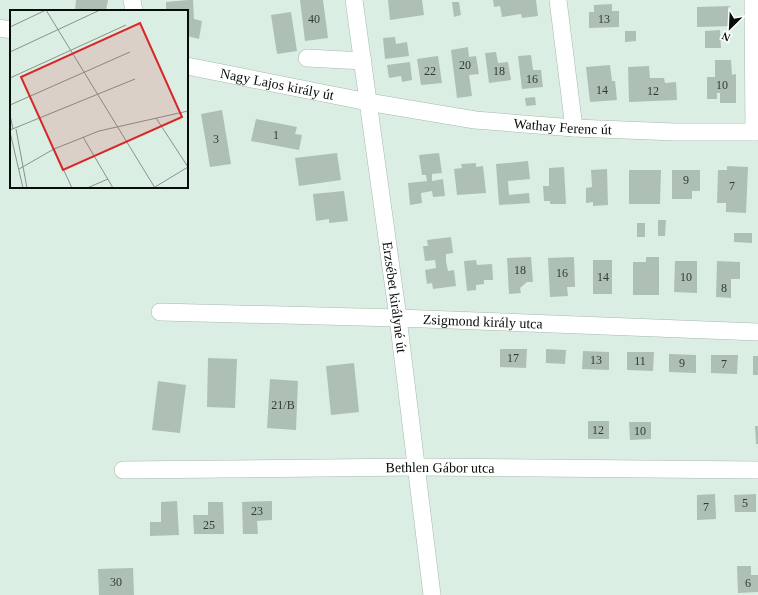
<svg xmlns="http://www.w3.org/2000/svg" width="758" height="595" font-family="Georgia,serif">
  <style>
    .building { fill: #aec0b5 }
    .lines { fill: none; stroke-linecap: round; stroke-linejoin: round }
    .minor-casing { stroke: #a7b9ae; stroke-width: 18 }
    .minor { stroke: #fff; stroke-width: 17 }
    .labels { text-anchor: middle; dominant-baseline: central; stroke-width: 3; stroke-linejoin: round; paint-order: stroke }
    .number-label { font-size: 12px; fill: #313a34 }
    .street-label { font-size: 14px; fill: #070d09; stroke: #fff }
    .inset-road { fill: none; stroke: #86948c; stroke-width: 1 }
    .view { fill: #d62828; fill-opacity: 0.15; stroke: #d62828; stroke-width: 2 }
    .inset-edge { fill: none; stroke: #070d09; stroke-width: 2 }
  </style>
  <rect width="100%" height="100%" fill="#dbeee3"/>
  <path class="building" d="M76,0h32l-2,11h-31z
    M188,0h5l1,19 8,2 -3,18 -12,-3v-25h-21v-9z
    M300,0h23l5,38 -23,3z
    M388,0h34l2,15 -34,5z
    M493,0h43l2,16 -16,2 -1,-4 -19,3 -2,-11 -6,1z
    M452,2h7l2,13 -7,2z
    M612,4v7h7v16l-30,1v-16h5v-7z
    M730,6v11l4,-1v10l-37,1v-20z
    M291,12l6,39 -20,3 -6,-39z
    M720,30l1,18h-16v-17z
    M625,31h11v10l-11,1z
    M395,37l1,7 11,-2 2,14 -24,3 -2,-21z
    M468,47l1,10 7,-1 3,18 -10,1 3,21 -15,2 -6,-48z
    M496,52l2,11 10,-1 3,18 -22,3 -4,-30z
    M531,55l2,15h8l2,17 -21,2 -4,-33z
    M438,56l4,27 -21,2 -4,-26z
    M715,60h16l1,15 4,-1v29h-16v-10h-3v6h-10v-22h8z
    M410,62l2,18 -10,2 -1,-6 -12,2 -2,-13z
    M610,65l2,16h3l2,19 -27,2 -4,-35z
    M649,66l1,12h14l1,5 11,-1 1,18 -48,2 -1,-35z
    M535,97l1,8 -10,1 -1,-8z
    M222,110l9,54 -21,3 -9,-53z
    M256,119l41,8 -2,7 7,1 -3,15 -48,-9z
    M337,153l4,27 -42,6 -4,-28z
    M439,153l3,20 -10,1v7l11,-2 2,17 -12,1 -1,-6 -11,2 1,10 -12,2 -2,-22 19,-2 -1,-6h-4l-3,-20z
    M528,161l2,18 -22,2 1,14 20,-2 1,10 -31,2 -3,-41z
    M476,163v4l7,-1 3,27 -29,2 -3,-26 8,-1 -1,-4z
    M727,166l21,1 -2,46 -20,-1v-9h-9l1,-33h9z
    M564,167l2,37h-16v-3h-6l-1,-15h6v-18z
    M607,169l1,36 -15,1v-4l-7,1v-15l6,-1 -1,-17z
    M629,170h32l-1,34h-31z
    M672,170h28v21h-8v8h-20z
    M344,191l4,30 -19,2v-4l-13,2 -3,-27z
    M658,220h8l-1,16h-7z
    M637,223h8v14h-8z
    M734,233h18v10l-18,-1z
    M451,237l2,16 -7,1v8l2,9 6,-1 2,16 -23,3 -1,-6 -5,1 -2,-14 11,-2 -1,-8 -10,1 -2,-15h5l-1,-6z
    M531,257l2,25h-6l-7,6 1,5 -12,1 -2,-36z
    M574,257l1,30h-8l1,9 -18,1 -2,-39z
    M646,257h13v38h-26v-33h13z
    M476,260l1,5 15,-1 1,16h-9v4l-8,1v5l-9,1 -3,-30z
    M593,260h19v34h-19z
    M675,261h22v32l-23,-1z
    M717,261l23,1v17h-9v19l-15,-1z
    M500,349h27l-1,19 -26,-1z
    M546,349l20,1 -1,14 -19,-1z
    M583,351l26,1v18l-27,-1z
    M627,352h27l-1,19 -26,-1z
    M669,354l27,1v18l-27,-1z
    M711,355h27l-1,19 -26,-1z
    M753,356h5v19h-5z
    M208,358l29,1 -2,49 -28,-1z
    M354,363l5,49 -28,3 -5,-49z
    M270,379l28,2 -2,49 -29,-2z
    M158,381l28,4 -6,48 -28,-3z
    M588,421h21v18h-21z
    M629,422h22v17l-21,1z
    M755,426h3v18h-2z
    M715,494l1,25 -19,1v-25z
    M756,494v18h-21l-1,-17z
    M177,501l2,34 -29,1v-14h11v-20z
    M272,501v19l-15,1 1,13h-15l-1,-32z
    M208,502h15l1,32h-30l-1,-19h15z
    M737,566h14v9h7v17l-20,1z
    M133,568l1,27h-35l-1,-26z"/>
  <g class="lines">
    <g class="minor-casing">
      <g id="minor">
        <path d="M132,0l2,11"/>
        <path id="s1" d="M354,0l44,318 34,277"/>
        <path d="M558,0l16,128"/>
        <path d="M753,0l1,132"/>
        <path d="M0,28l11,2"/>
        <path d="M307,58l56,3"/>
        <path id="s2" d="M187,66l181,36 107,18 99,8 101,4h83"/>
        <path id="s3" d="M160,312l238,6 360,14"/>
        <path id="s4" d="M123,470l293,-3 342,3"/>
      </g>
    </g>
    <use href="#minor" class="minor"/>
  </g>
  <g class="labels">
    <g class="number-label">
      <text x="314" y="19">40</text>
      <text x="604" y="19">13</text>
      <text x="465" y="65">20</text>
      <text x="430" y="71">22</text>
      <text x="499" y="71">18</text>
      <text x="532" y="79">16</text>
      <text x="722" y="85">10</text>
      <text x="602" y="90">14</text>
      <text x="653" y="91">12</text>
      <text x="276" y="135">1</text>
      <text x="216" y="139">3</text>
      <text x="686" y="180">9</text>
      <text x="732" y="186">7</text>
      <text x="520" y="270">18</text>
      <text x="562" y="273">16</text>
      <text x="603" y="277">14</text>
      <text x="686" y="277">10</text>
      <text x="724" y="288">8</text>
      <text x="513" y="358">17</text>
      <text x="596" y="360">13</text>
      <text x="640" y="361">11</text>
      <text x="682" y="363">9</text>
      <text x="724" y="364">7</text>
      <text x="283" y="405">21/B</text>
      <text x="598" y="430">12</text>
      <text x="640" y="431">10</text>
      <text x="745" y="503">5</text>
      <text x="706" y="507">7</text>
      <text x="257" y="511">23</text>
      <text x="209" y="525">25</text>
      <text x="116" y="582">30</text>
      <text x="748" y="583">6</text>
    </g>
    <g class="street-label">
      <text stroke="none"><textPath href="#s2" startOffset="92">Nagy Lajos király út</textPath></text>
      <text stroke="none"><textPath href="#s2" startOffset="381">Wathay Ferenc út</textPath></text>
      <text stroke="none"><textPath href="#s1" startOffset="300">Erzsébet királyné út</textPath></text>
      <text stroke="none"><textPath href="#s3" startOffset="323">Zsigmond király utca</textPath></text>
      <text stroke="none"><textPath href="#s4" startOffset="317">Bethlen Gábor utca</textPath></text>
    </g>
  </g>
  <g transform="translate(10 10)">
    <rect width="178" height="178" fill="#dbeee3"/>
    <path class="inset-road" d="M36,0l109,178M0,17l36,-17M0,42l90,-42M0,68l116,-53M0,95l120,-53M0,105l3,14M146,108l32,49M6,119l11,59M0,120l125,-51M0,122l13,56M73,127l30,51M44,139l18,39M9,159l35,-20 45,-18 89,-20M145,177l33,-20M77,178l21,-9"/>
    <path class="view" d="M130,13l42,94 -119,53 -42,-93z"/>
    <rect width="178" height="178" class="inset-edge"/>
  </g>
  <g transform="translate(730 28) rotate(204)" stroke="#ffffff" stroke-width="3" paint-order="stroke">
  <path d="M0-3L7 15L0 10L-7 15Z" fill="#070d09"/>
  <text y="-6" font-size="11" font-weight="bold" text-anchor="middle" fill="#070d09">N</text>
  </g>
</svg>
